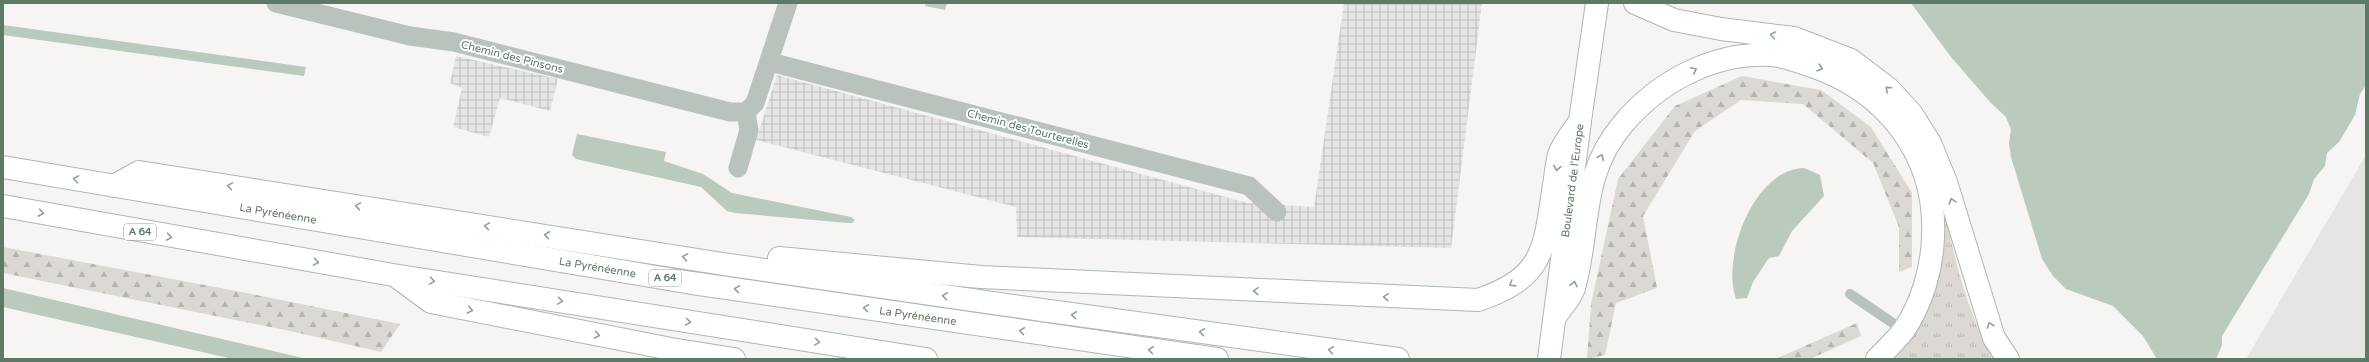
<svg xmlns="http://www.w3.org/2000/svg" width="2369" height="362" font-family="'Varela Round',sans-serif">
  <style>
    .built { fill: #e5e5e4 }
    .industrial { fill: url(#industrial-grid) }
    .grass { fill: url(#grass-tufts) }
    .forest { fill: url(#forest-firs) }
    .water { fill: #bacabc }
    .lines { fill: none; stroke-linecap: round; stroke-linejoin: round }
    .secondary-casing { stroke: #abb8af; stroke-width: 24 }
    .highway-casing { stroke: #adb7b0; stroke-width: 24 }
    .lane { stroke: #b9c3bc; stroke-width: 10 }
    .street { stroke: #b9c3bc; stroke-width: 19 }
    .secondary { stroke: #fff; stroke-width: 22 }
    .highway { stroke: #fff; stroke-width: 22 }
    .oneway { stroke: #8ea294 }
    .labels { text-anchor: middle; dominant-baseline: central; stroke-width: 4; stroke-linejoin: round; paint-order: stroke }
    .shield { fill: #fff; stroke: #8ea294; stroke-width: 1 }
    .shield-label { font-size: 10px; font-weight: bold; fill: #5d7a66 }
    .street-label { font-size: 11px; fill: #5d7a66; stroke: #fff }
  </style>
  <defs>
    <pattern id="industrial-grid" width="8" height="8" patternUnits="userSpaceOnUse"><rect width="8" height="8" fill="#e5e5e4"/><path d="M0 4h8M4 0v8" fill="none" stroke="#bdbfbd"/></pattern>
    <pattern id="grass-tufts" width="24" height="20" patternUnits="userSpaceOnUse"><rect width="24" height="20" fill="#dcd8d3"/><path d="M3 7l-1-3M5 7V3M7 7l1-3M15 17l-1-3M17 17v-4M19 17l1-3" fill="none" stroke="#b6b4af"/></pattern>
    <pattern id="forest-firs" width="22" height="20" patternUnits="userSpaceOnUse"><rect width="22" height="20" fill="#dcd8d3"/><path d="M5 1l3.5 6h-7zM16 11l3.5 6h-7z" fill="#b6b4af"/></pattern>
  </defs>
  <rect width="100%" height="100%" fill="#f7f4f4"/>
  <path class="built" d="M2366,155v204h-120z"/>
  <path class="industrial" d="M1344,3h138l-31,245 -434,-11 -1,-30 -260,-67 21,-65 471,128 66,4z
    M456,56l102,23 -8,32 -50,-13 -11,39 -36,-10 9,-39 -12,-5z"/>
  <path class="grass" d="M1941,194c12,55 23,117 54,165h-110l18,-19z"/>
  <path class="forest" d="M1742,76l79,14 50,37 41,66v74l-13,5v-45l-26,-64 -70,-59 -62,-4 -46,31 -52,85 14,72 -41,15 -11,52 -18,4 4,-55 27,-125 57,-73z
    M3,247l249,47 148,30 -19,28 -91,-21 -287,-58z
    M1857,323l4,13 -51,23h-35z"/>
  <path class="water" d="M926,3h21l-2,7 -20,-4z
    M1911,3h455v82l-6,9 -5,21 -16,27 -12,11 -2,13 -11,13 -5,15 -87,142v9l-6,14h-59l-14,-23 -30,-30 -47,-17 -13,-13 -11,-17 -31,-102 -2,-14 2,-13 -5,-13 -16,-15 -39,-45z
    M3,25l303,42 -2,9 -301,-41z
    M577,134l89,18 -2,9 39,13 29,19 119,24 4,3 -3,3h-4l-113,-10 -8,-2 -26,-24 -125,-28 -4,-4z
    M1804,168l16,7 4,21 -32,35 -13,25 -10,2 -16,24 -6,16 -11,1c-15,-42 18,-130 68,-131z
    M3,288l304,71h-74l-230,-52z"/>
  <g class="lines">
    <g class="secondary-casing">
      <g id="secondary">
        <path id="s1" d="M1549,359l31,-238 17,-118"/>
      </g>
    </g>
    <g class="highway-casing">
      <g id="highway">
        <path d="M1635,3l39,17 47,9 73,9 57,22 38,29 22,24 19,30 16,39 48,156 14,21"/>
        <path id="s2" d="M3,167l689,116 525,76"/>
        <path d="M114,186l25,-14 584,92 319,46 356,49"/>
        <path d="M3,206l390,69 533,84"/>
        <path d="M779,258l202,19 497,23c68,-23 66,-52 76,-115 2,-10 2,-23 6,-33 5,-11 13,-21 20,-31"/>
        <path d="M397,277l34,25 240,47 63,10"/>
        <path d="M1555,317c6,-9 16,-19 19,-29 17,-61 5,-112 49,-164 36,-43 91,-72 148,-69 13,1 27,6 38,10 77,25 128,90 124,172 -1,32 -11,66 -29,93 -8,10 -18,20 -27,29"/>
      </g>
    </g>
    <path class="lane" d="M1850,294l53,36"/>
    <path class="street" d="M276,3l134,33 44,6 276,70h16
      M770,62l479,124 28,26
      M738,168l11,-38 -3,-18 9,-9 33,-100"/>
    <use href="#secondary" class="secondary"/>
    <use href="#highway" class="highway"/>
  </g>
  <defs><path id="oneway-chevron" d="M-2-3.5L2.5 0L-2 3.5" fill="none" stroke-width="1.6" stroke-linecap="round" stroke-linejoin="round"/></defs>
  <g class="oneway">
    <use href="#oneway-chevron" transform="translate(1773 35) rotate(-170)"/>
    <use href="#oneway-chevron" transform="translate(1820 68) rotate(18)"/>
    <use href="#oneway-chevron" transform="translate(1694 70) rotate(-25)"/>
    <use href="#oneway-chevron" transform="translate(1888 89) rotate(-138)"/>
    <use href="#oneway-chevron" transform="translate(1601 157) rotate(-66)"/>
    <use href="#oneway-chevron" transform="translate(1557 168) rotate(100)"/>
    <use href="#oneway-chevron" transform="translate(76 179) rotate(-170)"/>
    <use href="#oneway-chevron" transform="translate(230 186) rotate(-171)"/>
    <use href="#oneway-chevron" transform="translate(1952 201) rotate(-106)"/>
    <use href="#oneway-chevron" transform="translate(358 206) rotate(-171)"/>
    <use href="#oneway-chevron" transform="translate(41 213) rotate(11)"/>
    <use href="#oneway-chevron" transform="translate(487 226) rotate(-171)"/>
    <use href="#oneway-chevron" transform="translate(547 235) rotate(-172)"/>
    <use href="#oneway-chevron" transform="translate(169 237) rotate(10)"/>
    <use href="#oneway-chevron" transform="translate(685 257) rotate(-170)"/>
    <use href="#oneway-chevron" transform="translate(316 262) rotate(10)"/>
    <use href="#oneway-chevron" transform="translate(432 281) rotate(9)"/>
    <use href="#oneway-chevron" transform="translate(1512 284) rotate(148)"/>
    <use href="#oneway-chevron" transform="translate(1574 284) rotate(-78)"/>
    <use href="#oneway-chevron" transform="translate(737 289) rotate(-172)"/>
    <use href="#oneway-chevron" transform="translate(1256 291) rotate(-177)"/>
    <use href="#oneway-chevron" transform="translate(945 296) rotate(-172)"/>
    <use href="#oneway-chevron" transform="translate(1386 297) rotate(-177)"/>
    <use href="#oneway-chevron" transform="translate(560 301) rotate(9)"/>
    <use href="#oneway-chevron" transform="translate(866 308) rotate(-172)"/>
    <use href="#oneway-chevron" transform="translate(470 310) rotate(11)"/>
    <use href="#oneway-chevron" transform="translate(1074 315) rotate(-172)"/>
    <use href="#oneway-chevron" transform="translate(688 322) rotate(9)"/>
    <use href="#oneway-chevron" transform="translate(1990 325) rotate(-109)"/>
    <use href="#oneway-chevron" transform="translate(1022 331) rotate(-172)"/>
    <use href="#oneway-chevron" transform="translate(1202 332) rotate(-172)"/>
    <use href="#oneway-chevron" transform="translate(597 335) rotate(11)"/>
    <use href="#oneway-chevron" transform="translate(817 342) rotate(9)"/>
    <use href="#oneway-chevron" transform="translate(1151 350) rotate(-172)"/>
    <use href="#oneway-chevron" transform="translate(1331 350) rotate(-172)"/>
  </g>
  <g class="labels">
    <g class="shield">
      <rect x="124" y="224" width="32" height="16" rx="3"/>
      <rect x="649" y="270" width="32" height="16" rx="3"/>
    </g>
    <g class="shield-label">
      <text x="140" y="232">A 64</text>
      <text x="665" y="278">A 64</text>
    </g>
    <g class="street-label">
      <text transform="translate(512 57) rotate(14)">Chemin des Pinsons</text>
      <text transform="translate(1028 129) rotate(15)">Chemin des Tourterelles</text>
      <text stroke="none"><textPath href="#s1" startOffset="180">Boulevard de l'Europe</textPath></text>
      <text stroke="none"><textPath href="#s2" startOffset="279">La Pyrénéenne</textPath></text>
      <text stroke="none"><textPath href="#s2" startOffset="603">La Pyrénéenne</textPath></text>
      <text stroke="none"><textPath href="#s2" startOffset="927">La Pyrénéenne</textPath></text>
    </g>
  </g>
  <rect width="2369" height="362" fill="none" stroke="#5d7a66" stroke-width="8"/>
</svg>
